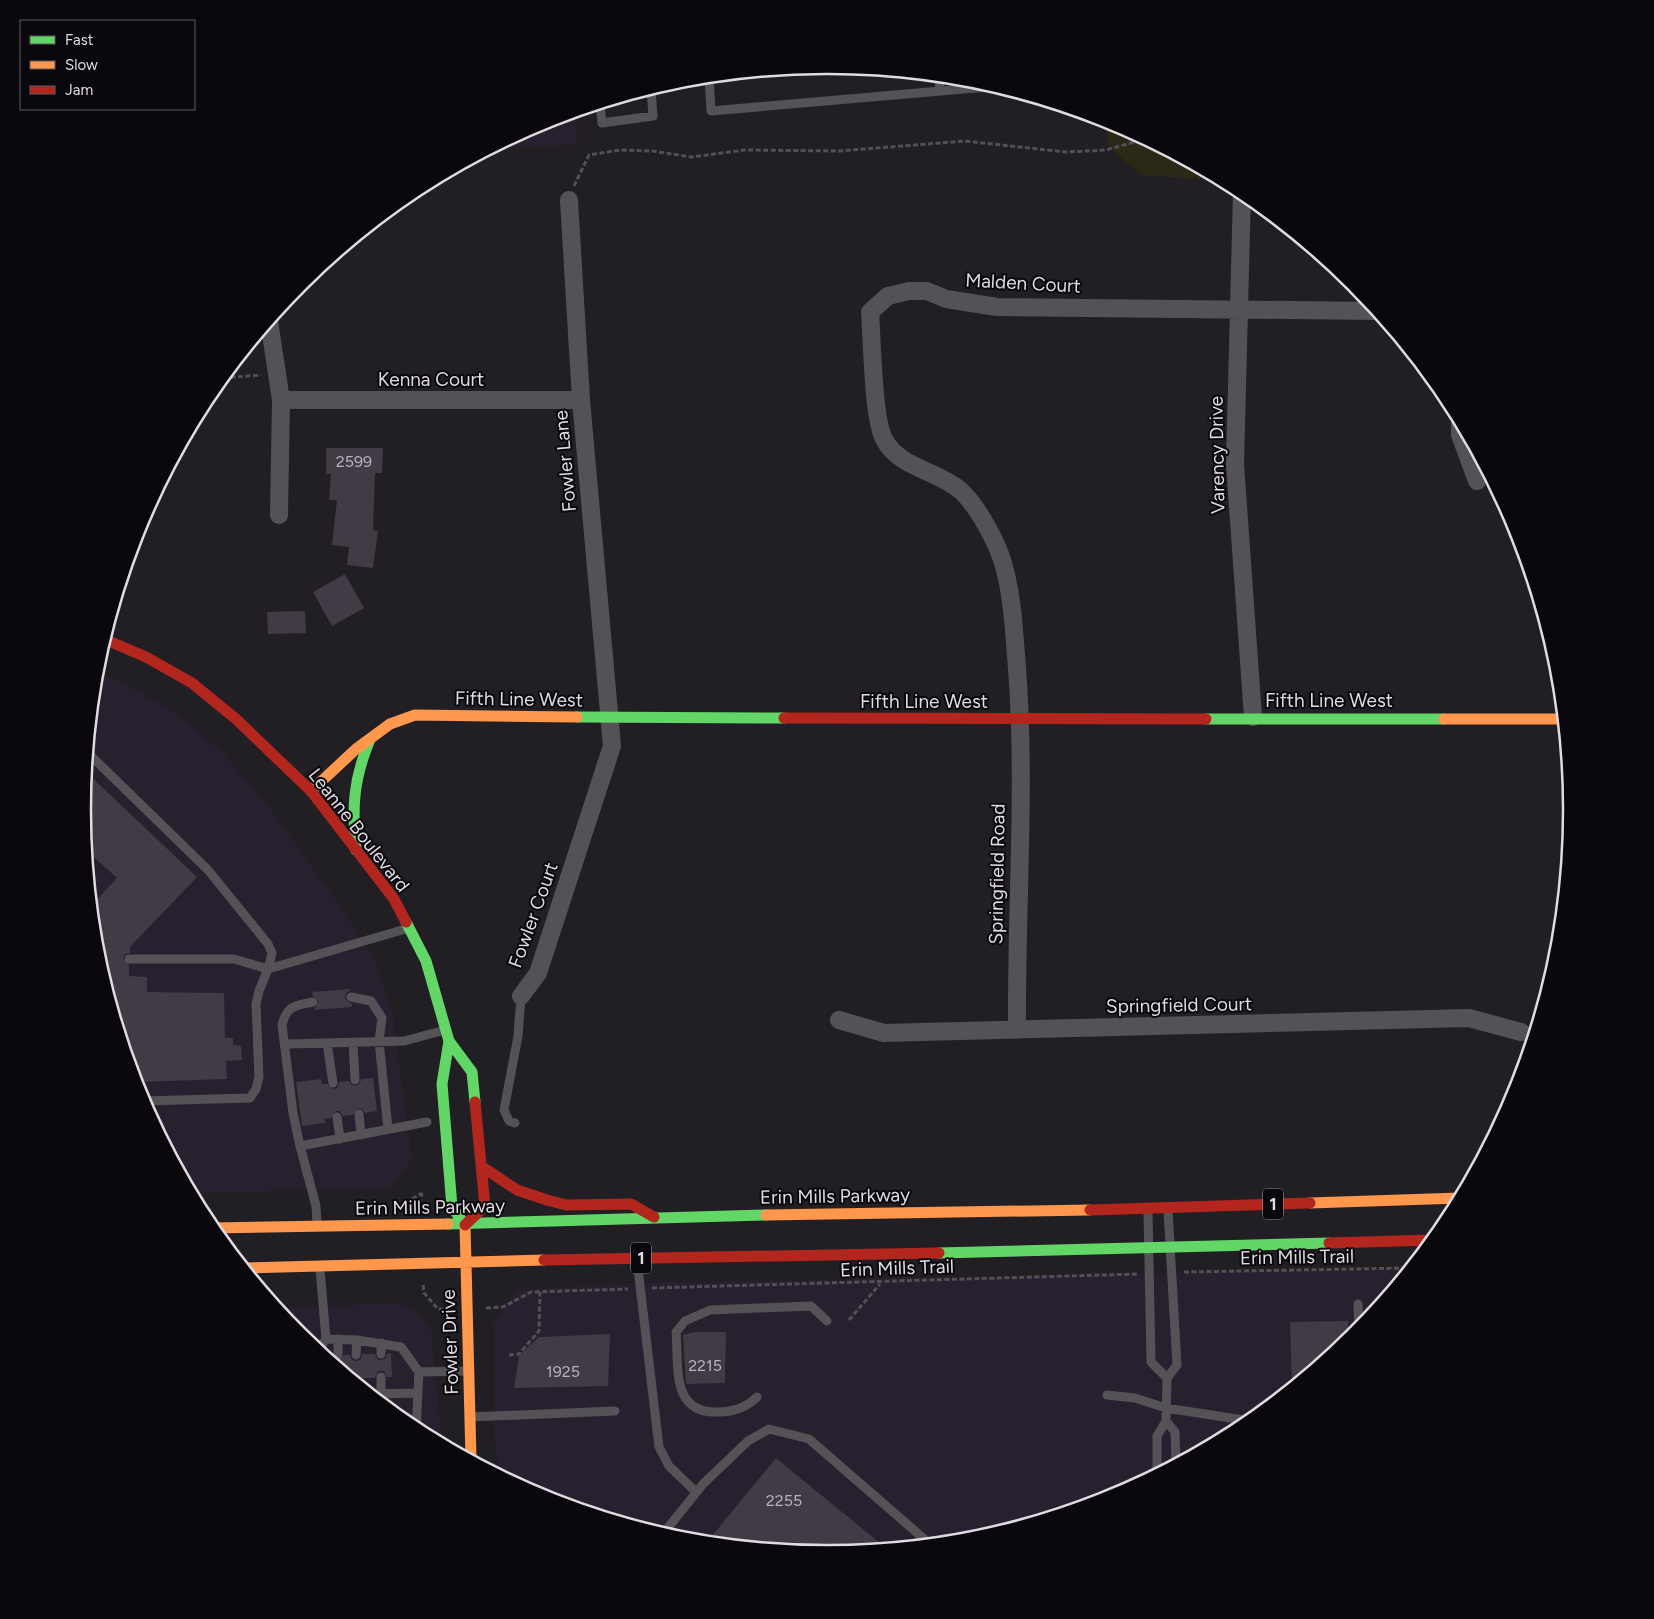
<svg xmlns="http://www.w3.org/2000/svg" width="1654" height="1619" font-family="Figtree,sans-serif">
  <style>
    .built { fill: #28202e }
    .green { fill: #292916 }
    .building { fill: #403b44 }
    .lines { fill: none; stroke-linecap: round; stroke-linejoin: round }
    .path { stroke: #525054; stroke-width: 3; stroke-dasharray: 5 2.5; stroke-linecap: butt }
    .lane { stroke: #555257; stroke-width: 9 }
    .street { stroke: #555257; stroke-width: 18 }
    .fast { stroke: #63d668; stroke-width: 11 }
    .slow { stroke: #ff974d; stroke-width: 11 }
    .jam { stroke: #b3261e; stroke-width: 11 }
    .labels { text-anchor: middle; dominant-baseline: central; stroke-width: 4; stroke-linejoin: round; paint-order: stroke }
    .number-label { font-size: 16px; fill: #b7b3ba }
    .shield { fill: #0a080c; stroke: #9f9ca2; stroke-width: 1 }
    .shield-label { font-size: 18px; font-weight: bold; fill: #dfdbe2 }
    .street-label { font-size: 19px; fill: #dfdbe2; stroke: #0a080c }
    .rim { fill: none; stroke: #dfdbe2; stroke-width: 2.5 }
  </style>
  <rect width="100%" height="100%" fill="#221f24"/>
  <path class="built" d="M577,111v34l-82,2 47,-25z
    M96,672l26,11 48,26 53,44 47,56 58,80 46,69 19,57 19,145 -23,28 -197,5 -53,-99 -42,-140 -14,-145z
    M1409,1268l-56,68 -113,93 -128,68 -140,43 -145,14 -146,-14 -139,-43 -43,-23 -5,-41 -1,-109 25,-34 102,-6z
    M397,1303l12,5 13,9 9,13 11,114 -29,-16 -113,-92 -22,-28z"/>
  <path class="green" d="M1106,120l6,2 112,59 -83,-6 -33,-29z"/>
  <path class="building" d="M326,448h57l-1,25h-7l-2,57 5,1 -5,37 -26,-3 2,-18 -17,-2 5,-45h-8l2,-26h-5z
    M345,574l19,34 -32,18 -19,-34z
    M305,611l1,22 -38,1 -1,-22z
    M86,772l111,105 -67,70v6l-5,1 -2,5 6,6v11l18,1v15l77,1 1,45h8v7l8,1 1,14 -16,1 1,18 -91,3 -39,-128 -5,-49 25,-27 -30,-27 -5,-42z
    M351,989l-5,4 -1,6 7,5v3l-38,3 5,-9 -6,-5 -1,-4z
    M373,1078l4,33 -12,2 -3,-4 -4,-1 -5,7 -10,1 -3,-5h-4l-5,7 -7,1 1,4 -23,3 -6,-44 25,-3 1,5h5l6,5 4,-1 2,-6 10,-1 3,4 4,1 4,-3 1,-4z
    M1348,1321v19l-56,47 -2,-65z
    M695,1332h31l-1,51 -39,1 -3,-49z
    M610,1334l-2,52 -94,2 5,-32 20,-19z
    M391,1353l1,24h-5l-3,-6h-6l-3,7h-12v9l-39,-32h8l2,5 4,1 6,-6h6l2,5 4,1 5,-2 1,-5h13l2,5 4,1 5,-2 1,-4z
    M776,1458l110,90 -59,6 -120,-12z"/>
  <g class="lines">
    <path class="path" d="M574,186l15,-31 31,-5 33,1 38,6 54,-7 94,1 126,-10 101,11 40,-2 39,-11
      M223,378l38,-3
      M406,1203l16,-10
      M420,1204l2,-11
      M1184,1272l225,-4
      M423,1285l1,8 14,16h9
      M652,1288l486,-14
      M486,1308l17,-1 28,-15 97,-3
      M849,1320l31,-36
      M509,1355l10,-1 20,-23 1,-39"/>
    <path class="lane" d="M939,76l1,15
      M709,77l2,34 276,-24v-3
      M600,104l2,19 51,-7 -2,-27
      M88,753l120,117 60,74 4,9 -4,16 -34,-10h-105
      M351,997l20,4 11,17 -3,23 9,88
      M353,1042l2,38
      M327,1043l6,40
      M286,1044l118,-3 41,-11
      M143,1101l107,-3 6,-9 3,-12 -3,-73 3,-13 9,-22 141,-41
      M359,1114l2,21
      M337,1117l3,22
      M515,1123l-6,-2 -5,-11 14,-74 3,-40
      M300,1146l-7,-33 -11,-88c5,-20 13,-19 31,-23
      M1148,1212l3,150 16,16
      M317,1224l-1,-18 -16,-60 127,-24
      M637,1260l22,187 10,19 27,26
      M320,1269l6,70 31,1 44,7 18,25
      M1358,1304l1,26
      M318,1350l8,-11
      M381,1354v-11
      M338,1355v-16
      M356,1355l1,-15
      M381,1377v17
      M372,1394l46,-1
      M1107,1395l28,3 31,10 84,13
      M757,1397c-11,11 -25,15 -39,15 -48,2 -39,-47 -42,-80l9,-11 25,-11 101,-4 16,15
      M470,1417l145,-6
      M1166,1421l9,11 1,31
      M416,1430l3,-58 49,-1
      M1157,1473v-37l9,-15 1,-43 10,-13 -9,-155
      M663,1534l40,-50 45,-43 21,-12 40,10 121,105"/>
    <path class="street" d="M1242,192l-7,272 18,253
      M269,321l12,79 -2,115
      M281,400h300
      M1460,423v12l17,46
      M521,996l17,-23 74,-227 -31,-346 -12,-200
      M839,1020l45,13 585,-15 52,14
      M1017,1030c-1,-121 9,-242 0,-362 -3,-35 -4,-71 -14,-105 -6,-21 -26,-58 -43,-73 -24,-20 -61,-22 -76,-51 -11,-20 -12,-101 -14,-127l18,-16 21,-5h18l19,8 51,8 380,4"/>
    <path class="fast" d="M577,717l207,1
      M1206,719h238
      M356,850c-4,-41 -3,-69 13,-108
      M406,922l20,39 23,80 23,31 3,30
      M449,1041l-7,43 10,123 13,18
      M448,1224l318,-9
      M939,1253l390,-10"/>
    <path class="slow" d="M1444,719h119
      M311,791l45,-42 34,-25 25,-9 162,2
      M1310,1203l150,-5
      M766,1215l324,-5
      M465,1225l6,234
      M212,1228l236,-4
      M244,1268l300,-8"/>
    <path class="jam" d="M104,639l42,18 46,26 44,36 75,72 83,108 12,23
      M784,718l422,1
      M481,1166l36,24 30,10 19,5 65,-1 23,13
      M1090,1210l220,-7
      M465,1225l20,-19 -10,-104
      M1329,1243l103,-3
      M544,1260l395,-7"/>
  </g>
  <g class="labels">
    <g class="number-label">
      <text x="354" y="461">2599</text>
      <text x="705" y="1365">2215</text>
      <text x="563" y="1371">1925</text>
      <text x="784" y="1500">2255</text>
    </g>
    <g class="shield">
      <rect x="1263" y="1188.5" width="20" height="31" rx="4"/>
      <rect x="631" y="1242.5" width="20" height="31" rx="4"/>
    </g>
    <g class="shield-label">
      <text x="1273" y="1204">1</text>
      <text x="641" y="1258">1</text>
    </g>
    <g class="street-label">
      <text transform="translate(1023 283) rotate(3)">Malden Court</text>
      <text x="431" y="379">Kenna Court</text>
      <text transform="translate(1217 455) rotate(-91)">Varency Drive</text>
      <text transform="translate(565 461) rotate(-95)">Fowler Lane</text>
      <text transform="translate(519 699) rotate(1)">Fifth Line West</text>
      <text x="1329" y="700">Fifth Line West</text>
      <text x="924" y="701">Fifth Line West</text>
      <text transform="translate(359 830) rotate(52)">Leanne Boulevard</text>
      <text transform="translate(997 874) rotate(-89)">Springfield Road</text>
      <text transform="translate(533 915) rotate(-70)">Fowler Court</text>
      <text transform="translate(1179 1005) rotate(-1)">Springfield Court</text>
      <text transform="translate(835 1196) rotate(-1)">Erin Mills Parkway</text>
      <text transform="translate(430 1207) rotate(-1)">Erin Mills Parkway</text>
      <text transform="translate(1297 1257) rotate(-1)">Erin Mills Trail</text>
      <text transform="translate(897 1268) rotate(-2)">Erin Mills Trail</text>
      <text transform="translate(450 1342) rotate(-92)">Fowler Drive</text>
    </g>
  </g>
  <path d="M0 0H1654V1619H0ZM826 74H828A735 735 0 0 1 1563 809V810A735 735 0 0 1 828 1545H826A735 735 0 0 1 91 810V809A735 735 0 0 1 826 74Z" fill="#0a080c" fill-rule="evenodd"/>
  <path class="rim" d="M826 74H828A735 735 0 0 1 1563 809V810A735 735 0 0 1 828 1545H826A735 735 0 0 1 91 810V809A735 735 0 0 1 826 74Z"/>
  <rect x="20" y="20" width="175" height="90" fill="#0a080c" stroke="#5f5c62"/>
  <rect x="30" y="36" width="25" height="8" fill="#63d668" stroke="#5f5c62"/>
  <text x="65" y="45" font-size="15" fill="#dfdbe2">Fast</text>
  <rect x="30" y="61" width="25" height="8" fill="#ff974d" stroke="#5f5c62"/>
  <text x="65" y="70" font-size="15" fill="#dfdbe2">Slow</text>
  <rect x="30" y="86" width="25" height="8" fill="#b3261e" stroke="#5f5c62"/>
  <text x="65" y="95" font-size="15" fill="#dfdbe2">Jam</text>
</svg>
